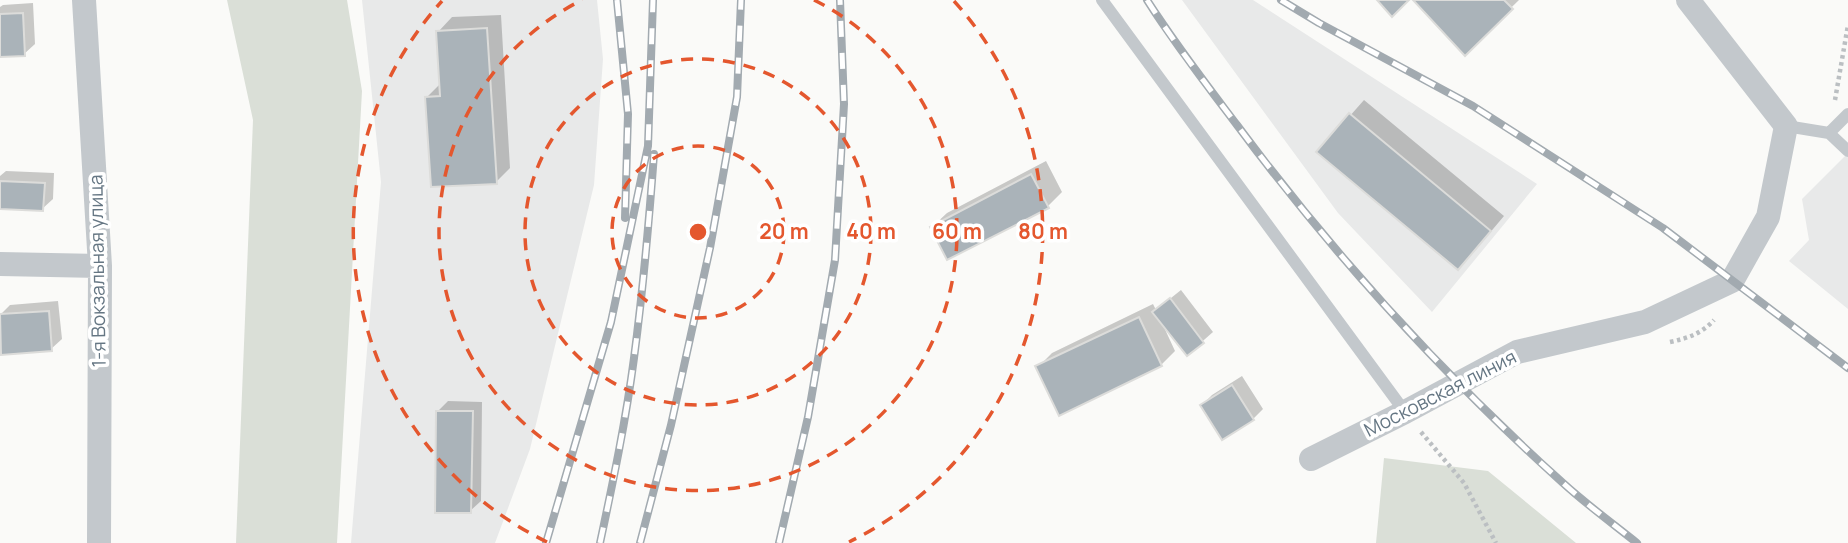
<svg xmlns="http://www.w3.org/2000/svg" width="1848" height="543" font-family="Manrope,sans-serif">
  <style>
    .built { fill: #e8e9e9 }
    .green { fill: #dadfd7 }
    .shadow { fill: #0003 }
    .building { fill: #aab3b9; stroke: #dcdcda; stroke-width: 2 }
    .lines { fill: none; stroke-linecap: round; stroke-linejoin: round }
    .path { stroke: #bbbfc2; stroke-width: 4.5; stroke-dasharray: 3.5 3.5; stroke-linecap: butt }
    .lane { stroke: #c3c8cc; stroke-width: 12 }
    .street { stroke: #c3c8cc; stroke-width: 24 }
    .rail-casing { stroke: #a2aab0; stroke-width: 8 }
    .rail { stroke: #fff; stroke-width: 5; stroke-dasharray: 16; stroke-linecap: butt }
    .ring { fill: none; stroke: #e4572e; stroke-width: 3.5; stroke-dasharray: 12 9 }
    .labels { text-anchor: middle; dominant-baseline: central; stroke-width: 7; stroke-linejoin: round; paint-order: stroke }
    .street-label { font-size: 19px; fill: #657683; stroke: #fff }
    .centre { fill: #e4572e; stroke: #fff; stroke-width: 3.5 }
    .ring-label { font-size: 21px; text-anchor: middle; font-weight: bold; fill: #e4572e; stroke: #fff; stroke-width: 7; stroke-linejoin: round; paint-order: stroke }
  </style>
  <rect width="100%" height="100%" fill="#fafaf8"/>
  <path class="built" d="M362,0h235l6,59 -9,126 -64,264 -35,94h-144l30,-361z
    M1182,0h71l284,184 -105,128 -94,-99z
    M1848,153v156l-59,-48 20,-21 -7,-41z"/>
  <path class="green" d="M227,0h120l15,91 -25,452h-101l17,-423z
    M1384,458l104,13 88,72h-200z"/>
  <path class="shadow" d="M1416,0h103l-54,53z
    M33,3l2,41 -11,10 -24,1v-48l3,-2z
    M501,15l9,153 -14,14 -69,-85 14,-14 -3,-51 14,-15z
    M1364,100l140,116 -32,38 -154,-102z
    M1046,161l16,31 -14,14 -116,21 15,-14z
    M6,171l48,2 -1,26 -11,10 -42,-2v-31z
    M1181,290l32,42 -25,22 -25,-29 12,26 -14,14 -123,2 14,-14 101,-49 3,6z
    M58,301l4,38 -11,10 -48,4 -3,-38 10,-10z
    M1242,376l21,33 -10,10 -51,-14 10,-10z
    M448,401l34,1 -1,99 -11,10 -32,-100z"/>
  <path class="building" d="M1377,0h32l-17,17z
    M1413,0h91l9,9 -48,47z
    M23,13l2,43 -25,1v-43z
    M487,28l10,156 -66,3 -6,-90 15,-1 -4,-65z
    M1349,113l142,118 -33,39 -142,-118z
    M1031,174l18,34 -102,52 -17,-33z
    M0,181l45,2 -2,28 -43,-2z
    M1170,298l34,45 -17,13 -35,-44z
    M49,311l3,40 -51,4 -1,-41z
    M1139,317l23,49 -103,50 -24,-50z
    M1232,385l22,35 -32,20 -22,-35z
    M436,411h37l-2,102h-36z"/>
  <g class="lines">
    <path class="path" d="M1835,100l13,-75
      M1670,342c18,-4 31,-8 44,-22
      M1421,432l43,51 32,60"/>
    <path class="lane" d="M1102,0l303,412
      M1786,126l43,7 19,-19
      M1829,133l19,18"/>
    <path class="street" d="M84,0l16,266 -1,277
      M0,264l100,2
      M1311,459l94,-47 112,-60 128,-30 87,-41 36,-64 18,-91 -98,-126"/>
    <g class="rail-casing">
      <path id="rail" d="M617,0l11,114 -3,104
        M1147,0c28,44 59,84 90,125 96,129 206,250 326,358 23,21 49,40 74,60
        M1281,0l38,23 154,83 190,122 185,140
        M546,543l65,-221 37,-176 5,-146
        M600,543c13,-61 26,-123 34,-185 9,-68 15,-136 20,-204
        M640,543l31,-118 39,-177 27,-151 4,-97
        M779,543l29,-126 27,-157 9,-156 -4,-104"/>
    </g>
    <use href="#rail" class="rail"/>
  </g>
  <g class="ring">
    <circle cx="698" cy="232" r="86"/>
    <circle cx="698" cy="232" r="173"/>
    <path d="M814 0A259 259 0 1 1 582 0"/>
    <path d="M547 542A345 345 0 0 1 442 1M954 1A345 345 0 0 1 849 542"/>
  </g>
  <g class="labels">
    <g class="street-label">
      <text transform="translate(97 271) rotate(-91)">1-я Вокзальная улица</text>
      <text transform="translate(1440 393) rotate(-27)">Московская линия</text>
    </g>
  </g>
  <circle cx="698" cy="232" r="10" class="centre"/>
  <g class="ring-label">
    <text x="784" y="239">20 m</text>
    <text x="871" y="239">40 m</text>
    <text x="957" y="239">60 m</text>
    <text x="1043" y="239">80 m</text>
  </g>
</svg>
